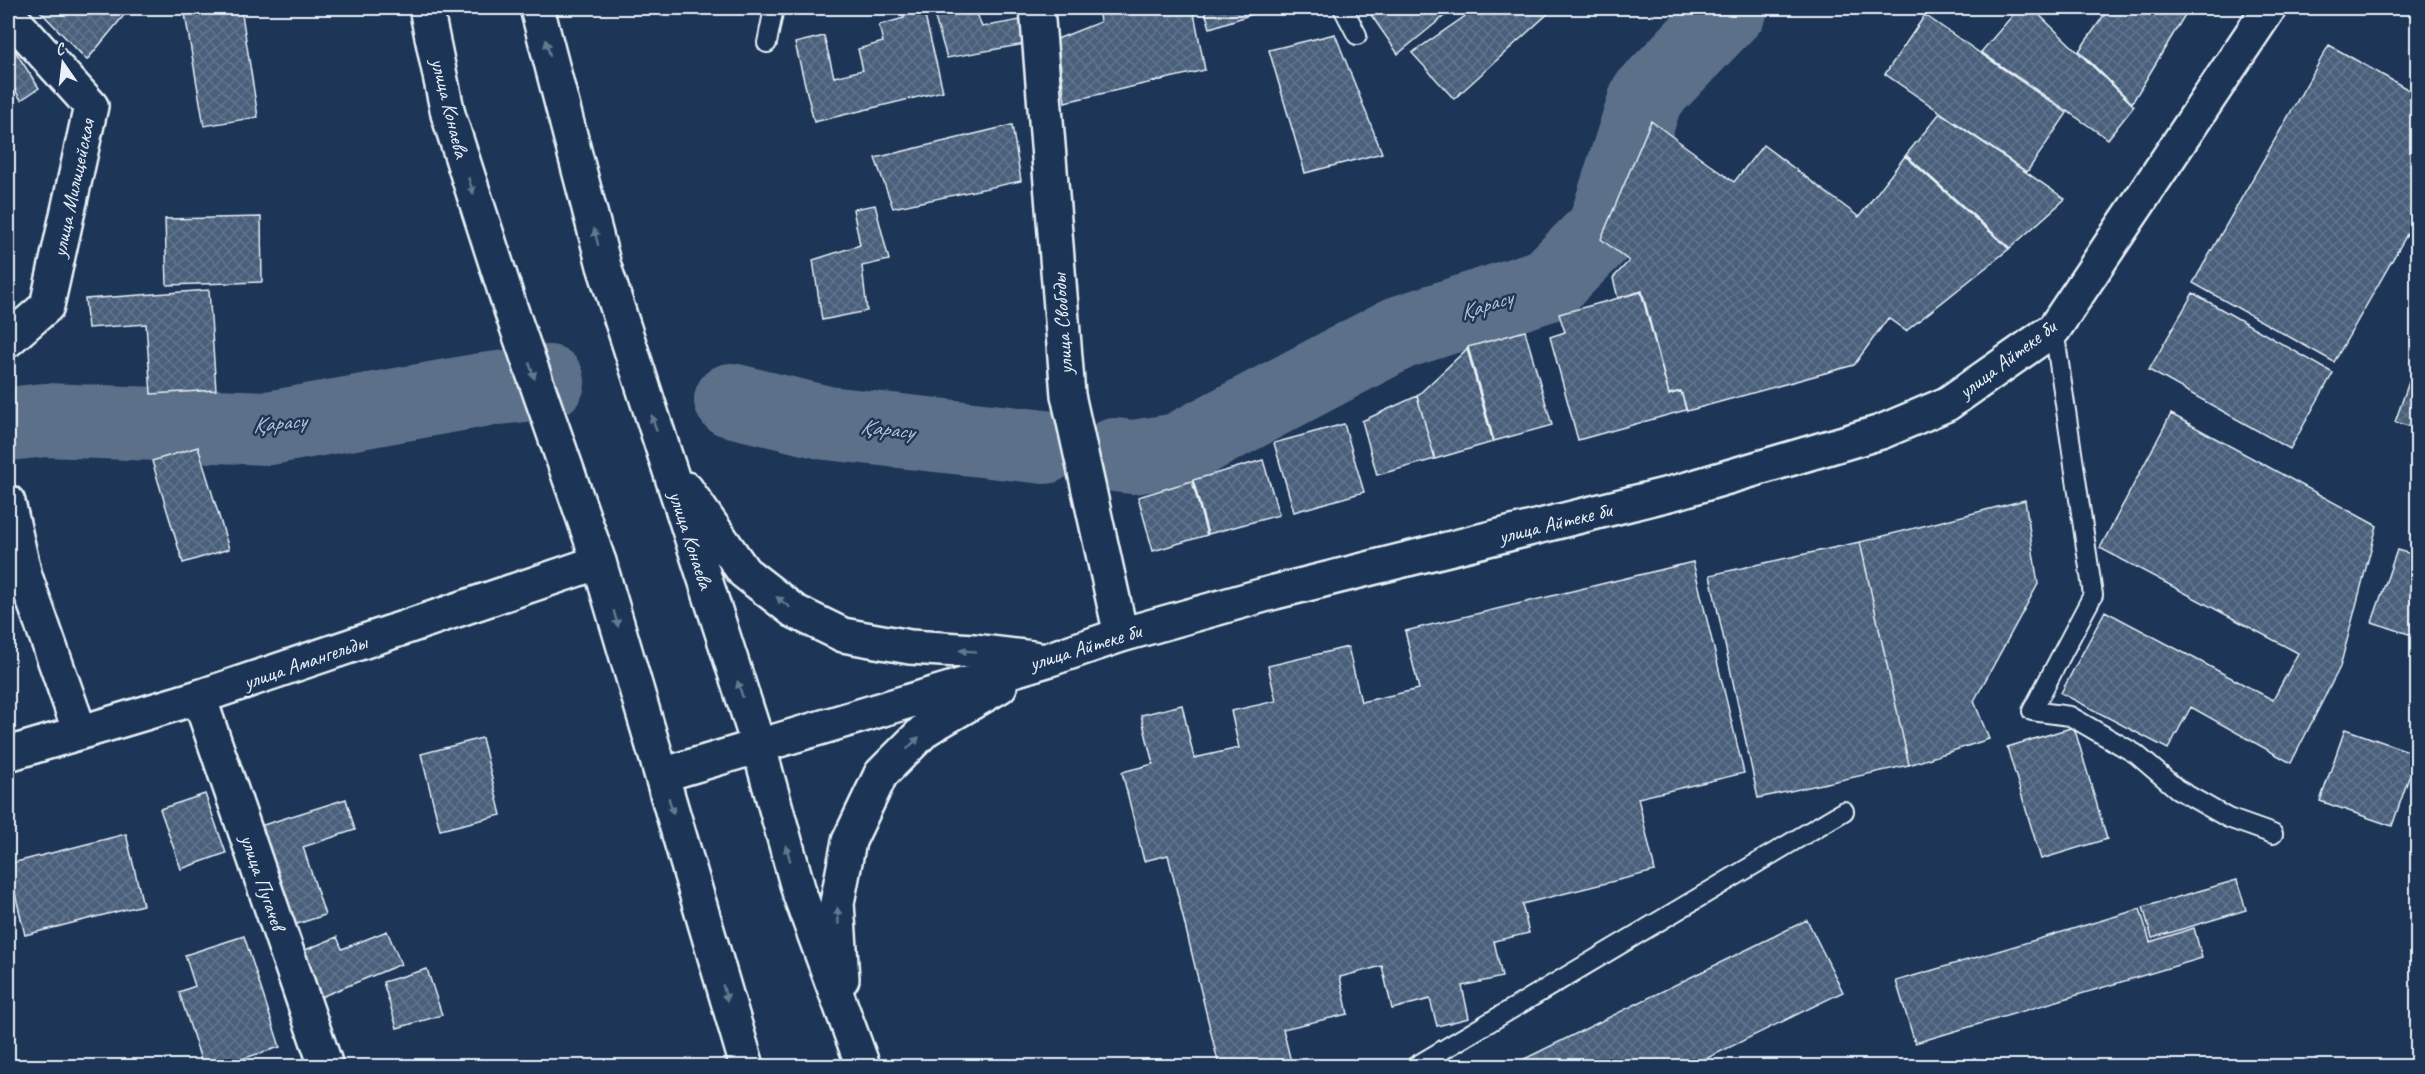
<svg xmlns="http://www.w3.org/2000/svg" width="2425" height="1074" font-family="Caveat,sans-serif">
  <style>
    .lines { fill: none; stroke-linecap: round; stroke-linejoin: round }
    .river { stroke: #5d7089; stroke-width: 74 }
    .building { fill: url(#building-cross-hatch); stroke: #e8f1f8; stroke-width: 1.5 }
    .service-casing { stroke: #e8f1f8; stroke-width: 22 }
    .minor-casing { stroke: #e8f1f8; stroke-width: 38 }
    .tertiary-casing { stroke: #e8f1f8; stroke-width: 38 }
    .secondary-casing { stroke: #e8f1f8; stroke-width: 38 }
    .service { stroke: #1d3557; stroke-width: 18 }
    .minor { stroke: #1d3557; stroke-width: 33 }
    .tertiary { stroke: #1d3557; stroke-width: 33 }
    .secondary { stroke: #1d3557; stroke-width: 33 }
    .oneway { fill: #64778f }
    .labels { text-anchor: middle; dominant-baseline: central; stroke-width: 5; stroke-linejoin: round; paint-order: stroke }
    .street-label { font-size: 21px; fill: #e8f1f8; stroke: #1d3557 }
    .water-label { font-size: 22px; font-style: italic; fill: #b7c4d1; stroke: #1d3557 }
  </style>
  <defs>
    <pattern id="building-cross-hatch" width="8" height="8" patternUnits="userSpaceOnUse" patternTransform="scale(1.5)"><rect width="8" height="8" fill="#495e7a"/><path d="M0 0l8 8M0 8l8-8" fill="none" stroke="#63768e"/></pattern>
  </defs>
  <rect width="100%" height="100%" fill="#1d3557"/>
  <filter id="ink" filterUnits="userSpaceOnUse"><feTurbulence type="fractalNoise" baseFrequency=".0167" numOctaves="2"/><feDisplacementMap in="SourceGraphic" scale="12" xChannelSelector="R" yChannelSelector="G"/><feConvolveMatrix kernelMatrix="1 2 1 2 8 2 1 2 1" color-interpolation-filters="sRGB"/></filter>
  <g filter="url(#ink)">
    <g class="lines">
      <path class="river" d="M731,400l96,23 218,24
        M8,424l37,-4 224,8 213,-38 66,-8
        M1115,455l18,2 45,-7 221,-117 150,-49 55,-55 42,-132 85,-89"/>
    </g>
    <path class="building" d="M37,8h93l-43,52z
      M223,8h18l17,109 -54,9 -19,-112z
      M901,8h22l20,83 -129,31 -19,-79 29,-7 10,41 29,-7 -5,-21 25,-7 -4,-17 25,-7z
      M932,8h43l7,19 38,-7 5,24 -78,14z
      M1098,8h95l12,62 -140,32 -8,-63 43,-17z
      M1204,8h67l-61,20z
      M1369,8h85l-56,46 -31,-45z
      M1477,8h71l3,3 -97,88 -42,-46z
      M2019,8h13l102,98 -26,33 -127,-87z
      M2109,8h80l-57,95 -53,-52z
      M2399,8h19v8z
      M1925,15l142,98 -40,59 -142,-98z
      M1335,34l47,119 -77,20 -36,-123z
      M8,40l31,48 -18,12 -13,-22z
      M2329,45l89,50v120l-84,147 -141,-79z
      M1940,113l125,86 -55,49 -104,-93z
      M1651,121l83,61 29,-37 96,72 46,-61 104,93 -103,82 -18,-13 -34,47 -167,46 -6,-20 -12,3 -27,-103 -24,7 -5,-20 16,-17 -28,-22z
      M1012,125l9,56 -128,27 -18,-50z
      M875,205l14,55 -27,6 5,45 -45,9 -9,-60 47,-15 -7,-36z
      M261,217l1,65 -95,3 -2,-66z
      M209,290l7,100 -65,4 -5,-70 -58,4 -3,-29z
      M1641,292l28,103 12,-4 5,19 -108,30 -28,-103 15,-5 -6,-18z
      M2193,293l140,80 -43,76 -141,-79z
      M1525,331l27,94 -58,16 -26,-94z
      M1467,349l26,93 -58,17 -18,-63z
      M2418,356v73l-23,-7z
      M1417,396l18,63 -58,16 -15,-54z
      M2171,414l206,112 -37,141 -49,96 -100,-56 -23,42 -107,-56 44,-82 168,89 25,-47 -198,-105z
      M1344,424l20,68 -70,20 -20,-69z
      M198,447l31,102 -46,14 -31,-102z
      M1263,460l16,55 -71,19 -15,-54z
      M1192,481l15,54 -54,16 -15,-54z
      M2025,500l13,84 -64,117 15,38 -80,26 -49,-223z
      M1860,542l49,223 -151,33 -48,-223z
      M2397,550l21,6v81l-46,-15z
      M1693,562l51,211 -106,25 17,73 -133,33 7,29 -35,8 8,36 -40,9 7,32 -32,8 -7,-27 -38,10 -10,-43 -42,11 8,37 -65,15 9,37h-73l-51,-211 -24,6 -22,-89 31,-8 -12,-49 41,-10 12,53 45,-10 -8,-37 45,-10 -8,-35 80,-19 13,55 58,-13 -14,-58z
      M2074,727l33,112 -66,20 -34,-112z
      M2345,729l72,25 -25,72 -72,-25z
      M482,738l19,77 -61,15 -19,-76z
      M205,794l21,59 -45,16 -21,-60z
      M346,799l9,31 -52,17 22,68 -34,11 -31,-100z
      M126,834l17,71 -118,30 -17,-71z
      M2237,880l9,30 -94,28 -9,-31z
      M2140,909l10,33 44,-14 8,30 -287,85 -19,-62z
      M1807,920l36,72 -152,74h-181z
      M387,931l14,33 -85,35 -18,-46 39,-16 5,12z
      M244,936l36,111 -61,19h-16l-24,-74 16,-6 -10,-31z
      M427,969l15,46 -45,13 -14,-46z"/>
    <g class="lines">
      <g class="service-casing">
        <path id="service" d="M1343,8l14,27
          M767,43l7,-35
          M2054,329l39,266 -61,116 38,5 66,38 41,35 51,29 45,16
          M1416,1066l428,-255"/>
      </g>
      <g class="minor-casing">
        <path id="minor" d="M1037,8l31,387 53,240
          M8,14l83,92 -44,200 -39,34
          M8,502l17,74 55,156
          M199,697l127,369"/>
      </g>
      <g class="tertiary-casing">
        <path id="tertiary" d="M8,754l191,-57 400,-135"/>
      </g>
      <g class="secondary-casing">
        <path id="secondary" d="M426,8l22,106 63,196 88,252 148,504
          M537,8l67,258 154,478 42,151 63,171
          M686,489l58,83 50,39 49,24 67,12 64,4 59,7
          M662,775l385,-115 74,-25 154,-43 402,-100 204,-60 66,-28 107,-75 215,-321
          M842,979l-5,-76 12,-62 32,-67 45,-45 74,-43"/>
      </g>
      <use href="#service" class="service"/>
      <use href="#minor" class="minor"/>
      <use href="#tertiary" class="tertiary"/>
      <use href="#secondary" class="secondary"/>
    </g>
    <defs><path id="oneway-solid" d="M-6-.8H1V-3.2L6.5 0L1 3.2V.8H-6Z" transform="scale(1.5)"/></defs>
    <g class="oneway">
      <use href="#oneway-solid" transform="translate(548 48) rotate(-104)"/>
      <use href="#oneway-solid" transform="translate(471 186) rotate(72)"/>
      <use href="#oneway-solid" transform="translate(596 237) rotate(-105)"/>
      <use href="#oneway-solid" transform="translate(532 371) rotate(71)"/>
      <use href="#oneway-solid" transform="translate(654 423) rotate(-108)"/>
      <use href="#oneway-solid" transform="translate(783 602) rotate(-142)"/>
      <use href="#oneway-solid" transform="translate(616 619) rotate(74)"/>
      <use href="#oneway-solid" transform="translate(968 651) rotate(-176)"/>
      <use href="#oneway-solid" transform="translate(740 689) rotate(-108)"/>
      <use href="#oneway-solid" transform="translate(913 743) rotate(-45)"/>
      <use href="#oneway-solid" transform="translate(671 806) rotate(74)"/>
      <use href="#oneway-solid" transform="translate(788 853) rotate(-106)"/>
      <use href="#oneway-solid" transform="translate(838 916) rotate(-94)"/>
      <use href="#oneway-solid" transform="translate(725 993) rotate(74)"/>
    </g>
  </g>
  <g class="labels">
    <g class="street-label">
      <text transform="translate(450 108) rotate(76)">улица Конаева</text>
      <text transform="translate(73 188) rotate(-78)">улица Милицейская</text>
      <text transform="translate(1062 324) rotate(-94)">улица Свободы</text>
      <text transform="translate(2007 359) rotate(-37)">улица Айтеке би</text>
      <text transform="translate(1555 523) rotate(-14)">улица Айтеке би</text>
      <text transform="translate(691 540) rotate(72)">улица Конаева</text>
      <text transform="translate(1085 647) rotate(-17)">улица Айтеке би</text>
      <text transform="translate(305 662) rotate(-19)">улица Амангельды</text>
      <text transform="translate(263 882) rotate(71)">улица Пугачев</text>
    </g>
    <g class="water-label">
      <text transform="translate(1486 305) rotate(-18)">Қарасу</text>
      <text transform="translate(279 423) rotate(-6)">Қарасу</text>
      <text transform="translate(887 429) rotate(6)">Қарасу</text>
    </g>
  </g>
  <rect width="2425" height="1074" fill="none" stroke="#1d3557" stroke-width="30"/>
  <rect x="15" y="15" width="2395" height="1044" fill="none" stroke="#e8f1f8" stroke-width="2" filter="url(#ink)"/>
  <g transform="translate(63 63) rotate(346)" stroke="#1d3557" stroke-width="4.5" paint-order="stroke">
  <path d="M0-4.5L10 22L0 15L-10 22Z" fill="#e8f1f8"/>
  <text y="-9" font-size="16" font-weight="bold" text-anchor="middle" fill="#e8f1f8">С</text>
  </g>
</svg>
